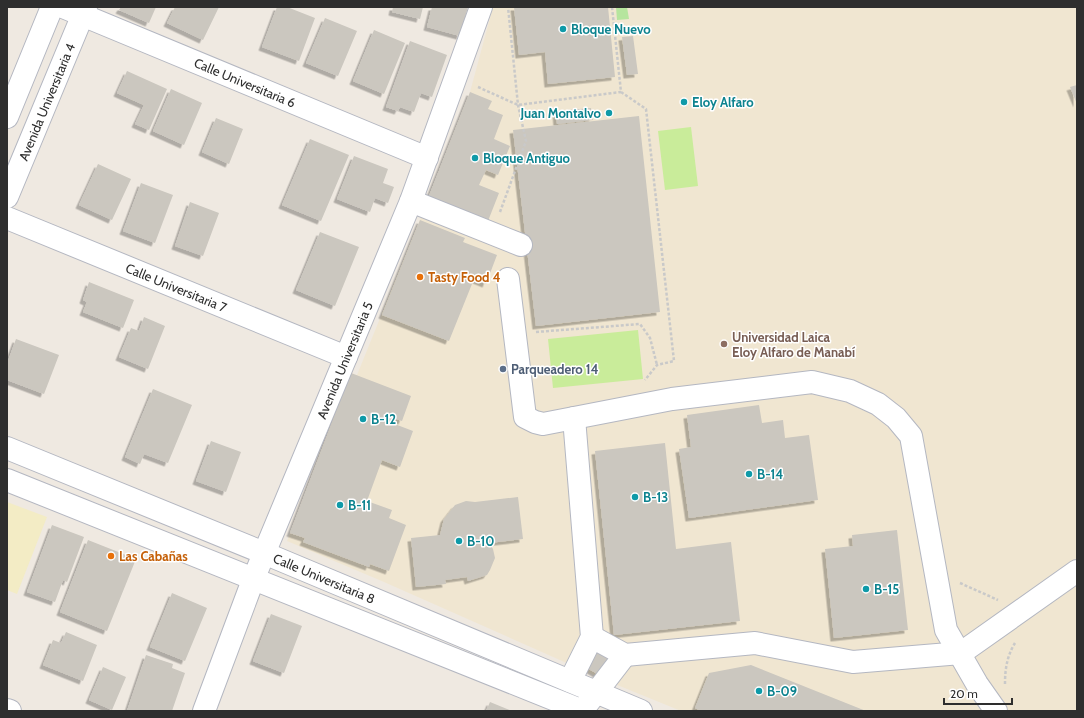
<svg xmlns="http://www.w3.org/2000/svg" width="1084" height="718" font-family="Cabin,sans-serif">
  <style>
    .education { fill: #f0e6d1 }
    .green { fill: #b6e59e }
    .sand { fill: #f3ecc5 }
    .pitch { fill: #c9ec9a }
    .building { fill: #cbc7bf; filter: url(#shadow) }
    .lines { fill: none; stroke-linecap: round; stroke-linejoin: round }
    .minor-casing { stroke: #b4b7c1; stroke-width: 24 }
    .path { stroke: #c9c9c9; stroke-width: 2.5; stroke-dasharray: 3 2; stroke-linecap: butt }
    .minor { stroke: #fff; stroke-width: 22 }
    .culture-dot { fill: #0f9aa8; stroke: #fff; stroke-width: 1.5 }
    .food-dot { fill: #e8710a; stroke: #fff; stroke-width: 1.5 }
    .education-dot { fill: #8d6e63; stroke: #fff; stroke-width: 1.5 }
    .service-dot { fill: #5c6f8a; stroke: #fff; stroke-width: 1.5 }
    .labels { text-anchor: middle; dominant-baseline: central; stroke-width: 3; stroke-linejoin: round; paint-order: stroke }
    .culture-label { font-size: 13px; font-weight: bold; fill: #0d838f; stroke: #fff; text-anchor: start }
    .street-label { font-size: 13px; fill: #2e2e2e; stroke: #fff }
    .food-label { font-size: 13px; font-weight: bold; fill: #c56008; stroke: #fff; text-anchor: start }
    .education-label { font-size: 13px; font-weight: bold; fill: #785e54; stroke: #fff; text-anchor: start }
    .service-label { font-size: 13px; font-weight: bold; fill: #4e5e75; stroke: #fff; text-anchor: start }
  </style>
  <defs>
    <filter id="shadow"><feDropShadow dx="-3.5" dy="3.5" stdDeviation="0" flood-color="#0004"/></filter>
  </defs>
  <rect width="100%" height="100%" fill="#efe9e1"/>
  <path class="education" d="M493,7h584v704h-396l-76,-31 -221,-98 -97,-41 64,-168 6,2 64,-158 49,-125z"/>
  <path class="green" d="M616,7h11l2,12 -12,1z"/>
  <path class="sand" d="M7,502l40,15 -30,77 -10,-4z"/>
  <path class="pitch" d="M691,127l7,59 -33,4 -7,-59z
    M638,330l5,49 -90,9 -5,-49z"/>
  <path class="building" d="M121,7h35l-7,16 -30,-13z
    M175,7h44l-16,33 -36,-17z
    M277,7h10l28,11 -16,43 -37,-14z
    M393,7h30l-3,12 -28,-7z
    M432,7h36l-8,29 -33,-9z
    M514,7h94l7,70 -67,7 -3,-32 -26,3z
    M325,18l32,13 -19,45 -32,-13z
    M374,30l31,13 -21,51 -31,-13z
    M633,36l5,38 -11,1 -5,-38z
    M410,41l37,14 -15,42 -11,-4 -7,19 -14,-5 -2,4 -12,-4z
    M127,71l40,18 -18,41 -14,-6 9,-19 -27,-12z
    M1077,85v19l-7,-17z
    M171,89l31,14 -18,42 -31,-14z
    M470,92l22,9 -4,8 15,6 -9,24 16,7 -12,29 -12,-5 -7,15 20,8 -11,28 -59,-25z
    M591,108l2,12 -36,4 -1,-13z
    M639,116l21,196 -124,14 -23,-196z
    M216,118l27,11 -14,35 -27,-12z
    M310,139l39,16 -28,66 -39,-16z
    M354,156l34,13 -5,14 11,4 -6,16 -13,-5 -5,14 -33,-13z
    M98,164l33,15 -19,41 -33,-15z
    M141,183l32,12 -18,48 -32,-12z
    M190,202l29,11 -16,43 -28,-10z
    M420,220l45,18 -2,4 34,13 -11,29 -12,-5 -25,62 -67,-26z
    M320,232l39,15 -24,59 -39,-16z
    M89,282l45,18 -11,28 -40,-16 4,-10 -4,-2z
    M144,317l21,9 -17,43 -29,-12 12,-29 8,3z
    M16,339l43,16 -15,39 -37,-14v-16z
    M351,373l60,23 -9,25 -9,-3 -1,5 21,8 -13,36 -18,-7 -15,41 25,9 -3,8 17,7 -17,46 -19,-7 -1,3 -66,-25 2,-4 -15,-5z
    M153,389l39,16 -24,58 -24,-9 -4,10 -15,-7z
    M759,405l3,18 21,-3 2,18 24,-3 9,65 -129,18 -10,-69 12,-2 -4,-32z
    M211,441l30,11 -15,40 -30,-11z
    M665,443l11,106 55,-7 9,79 -126,14 -19,-184z
    M518,497l5,42 -34,4 4,6 2,9 -5,12 -3,5 -19,6 -1,-4 -22,3 1,4 -30,3 -5,-49 29,-3 4,-16 11,-14 11,-4 9,1z
    M52,525l32,12 -17,45 -4,-2 -8,22 -28,-10z
    M897,530l11,100 -74,8 -9,-89 28,-3 -1,-11z
    M88,540l48,19 -29,72 -47,-19z
    M172,593l35,15 -22,53 -35,-14z
    M271,614l31,12 -18,47 -31,-12z
    M66,632l31,13 -14,36 -40,-16 10,-25 8,3z
    M597,652l11,7 -9,16 -12,-7z
    M146,655l27,9 -1,4 13,5 -13,38h-45z
    M751,665l115,46h-165l-6,-3 14,-35z
    M103,667l23,10 -14,33 -23,-10z
    M490,702l22,9h-26z"/>
  <g class="lines">
    <g class="minor-casing">
      <g id="minor">
        <path id="s1" d="M63,7l364,151"/>
        <path d="M7,117l45,-110"/>
        <path id="s2" d="M7,197l79,-190"/>
        <path d="M411,201l110,44"/>
        <path id="s3" d="M7,218l339,139"/>
        <path d="M508,279l17,138 10,5 8,2 129,-25 140,-17 38,9 28,13 18,14 15,18 35,194 31,54 19,27"/>
        <path id="s4" d="M7,448l257,105 377,158"/>
        <path d="M7,480l576,231"/>
        <path d="M592,637l33,18 130,-12 98,19 108,-9 116,-82"/>
        <path d="M570,681l22,-44 -18,-219"/>
        <path d="M588,703l37,-48"/>
        <path d="M7,710l3,1"/>
        <path id="s5" d="M204,711l49,-131 158,-379 70,-194"/>
      </g>
    </g>
    <path class="path" d="M478,87l40,18 103,-13 -9,-85
      M621,92l25,17 28,252 -17,4 -12,15
      M500,212l26,-71 -8,-36 -10,-98
      M536,332l104,-8 10,14 7,27
      M960,583l38,17
      M1005,684c0,-15 2,-28 10,-41"/>
    <use href="#minor" class="minor"/>
  </g>
  <g class="culture-dot">
    <circle cx="563" cy="29" r="4"/>
    <circle cx="684" cy="102" r="4"/>
    <circle cx="609" cy="113" r="4"/>
    <circle cx="475" cy="158" r="4"/>
    <circle cx="363" cy="419" r="4"/>
    <circle cx="749" cy="474" r="4"/>
    <circle cx="635" cy="497" r="4"/>
    <circle cx="340" cy="505" r="4"/>
    <circle cx="459" cy="541" r="4"/>
    <circle cx="866" cy="589" r="4"/>
    <circle cx="759" cy="691" r="4"/>
  </g>
  <g class="food-dot">
    <circle cx="420" cy="277" r="4"/>
    <circle cx="111" cy="556" r="4"/>
  </g>
  <circle class="education-dot" cx="724" cy="344" r="4"/>
  <circle class="service-dot" cx="503" cy="369" r="4"/>
  <g class="labels">
    <g class="culture-label">
      <text x="571" y="29">Bloque Nuevo</text>
      <text x="692" y="102">Eloy Alfaro</text>
      <text x="601" y="113" text-anchor="end">Juan Montalvo</text>
      <text x="483" y="158">Bloque Antiguo</text>
      <text x="371" y="419">B-12</text>
      <text x="757" y="474">B-14</text>
      <text x="643" y="497">B-13</text>
      <text x="348" y="505">B-11</text>
      <text x="467" y="541">B-10</text>
      <text x="874" y="589">B-15</text>
      <text x="767" y="691">B-09</text>
    </g>
    <g class="street-label">
      <text stroke="none"><textPath href="#s1" startOffset="197">Calle Universitaria 6</textPath></text>
      <text stroke="none"><textPath href="#s2" startOffset="103">Avenida Universitaria 4</textPath></text>
      <text stroke="none"><textPath href="#s3" startOffset="183">Calle Universitaria 7</textPath></text>
      <text stroke="none"><textPath href="#s5" startOffset="378">Avenida Universitaria 5</textPath></text>
      <text stroke="none"><textPath href="#s4" startOffset="343">Calle Universitaria 8</textPath></text>
    </g>
    <g class="food-label">
      <text x="428" y="277">Tasty Food 4</text>
      <text x="119" y="556">Las Cabañas</text>
    </g>
    <g class="education-label">
      <text x="732" y="337">Universidad Laica<tspan x="732" dy="15">Eloy Alfaro de Manabí</tspan></text>
    </g>
    <g class="service-label">
      <text x="511" y="369">Parqueadero 14</text>
    </g>
  </g>
  <rect width="1084" height="718" fill="none" stroke="#2e2e2e" stroke-width="16"/>
  <path d="M944 698v6h68v-6" fill="none" stroke="#2e2e2e" stroke-width="2"/>
  <text x="950" y="698" font-size="12" fill="#2e2e2e" stroke="#ffffff" stroke-width="3" paint-order="stroke">20 m</text>
</svg>
